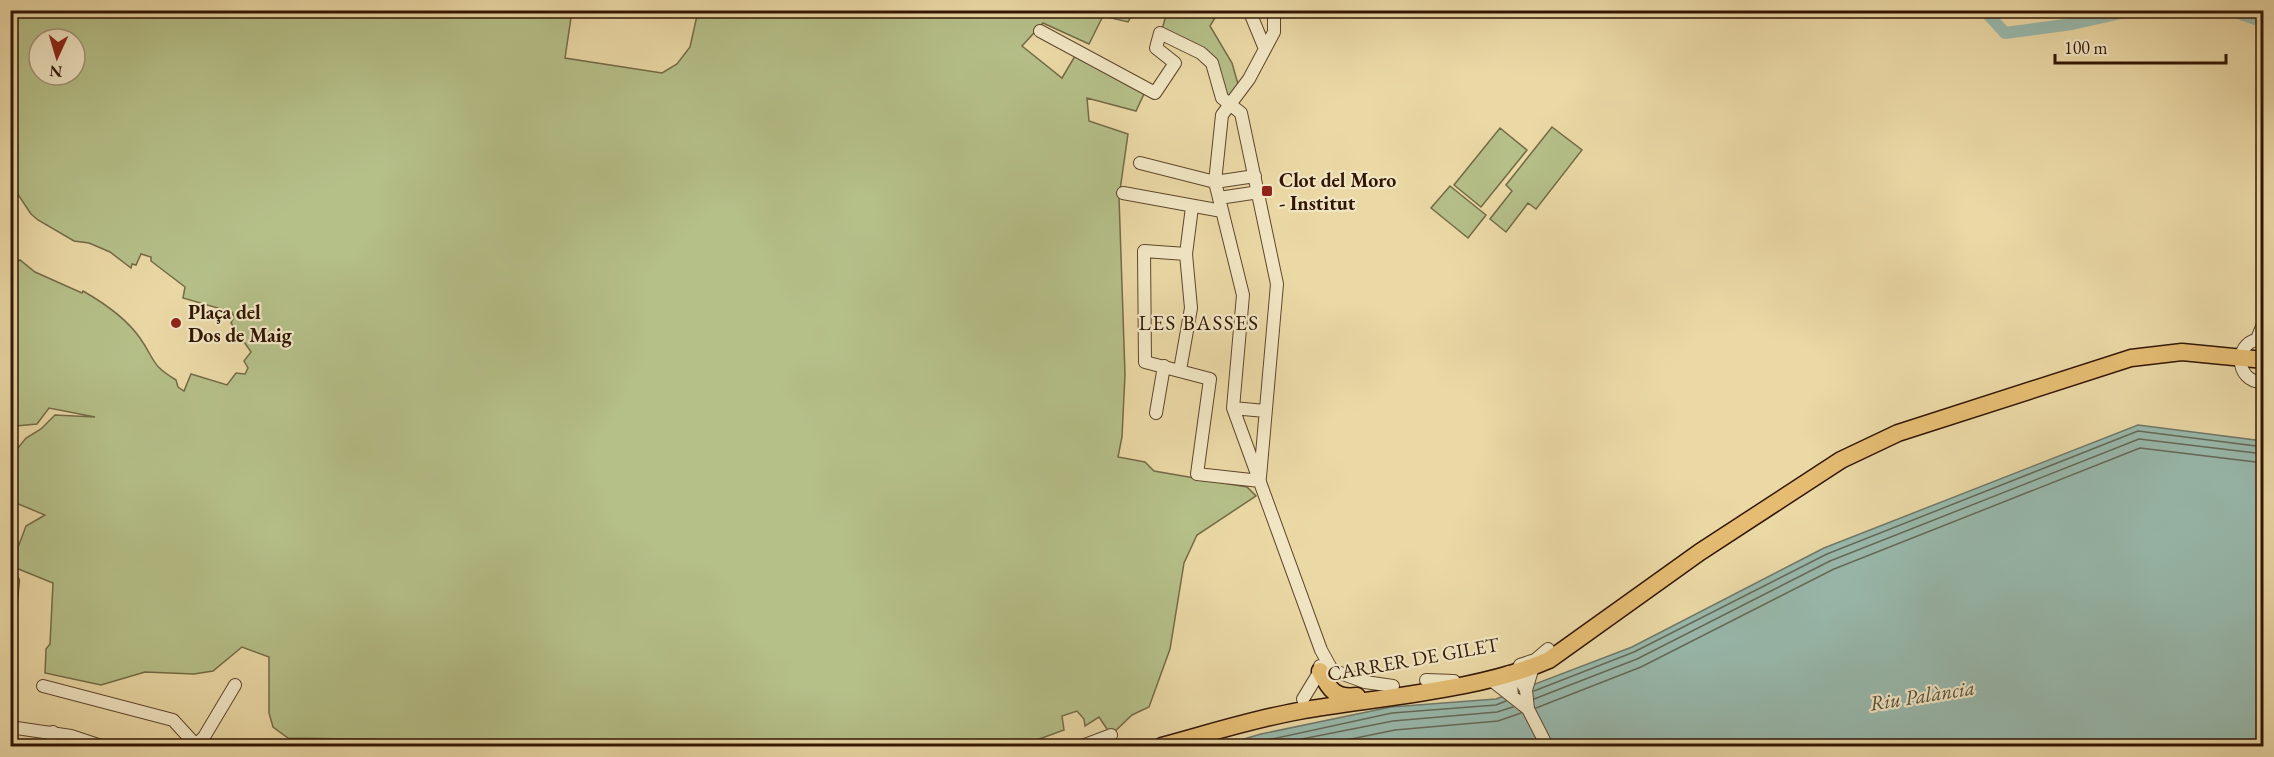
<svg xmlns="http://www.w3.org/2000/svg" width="2274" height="757" font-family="'EB Garamond',serif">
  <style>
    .green { fill: #b5bf88; stroke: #746a46; stroke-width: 1.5; fill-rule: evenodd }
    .water { fill: #98b9ad; stroke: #6f7869; stroke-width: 1.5 }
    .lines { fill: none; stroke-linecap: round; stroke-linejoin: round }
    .shore { stroke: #656858; stroke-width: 1.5 }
    .canal { stroke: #98b9ad; stroke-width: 12 }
    .minor-casing { stroke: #60462c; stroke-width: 14 }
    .major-casing { stroke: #321604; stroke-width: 19 }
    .minor { stroke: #f1e6c4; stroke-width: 12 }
    .major { stroke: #e5bc72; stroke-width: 16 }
    .poi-dot { fill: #8f2418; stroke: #f1e6c4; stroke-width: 2 }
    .labels { text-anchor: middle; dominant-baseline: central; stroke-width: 4.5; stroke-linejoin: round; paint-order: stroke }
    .poi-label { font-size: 20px; font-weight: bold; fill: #321604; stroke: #f1e6c4; text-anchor: start }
    .street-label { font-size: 20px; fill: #321604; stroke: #f1e6c4 }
    .neighbourhood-label { font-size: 21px; letter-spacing: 1.5px; fill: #321604; stroke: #f1e6c4 }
    .water-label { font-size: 21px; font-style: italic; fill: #564f3f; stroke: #f1e6c4 }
  </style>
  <rect width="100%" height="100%" fill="#ead8a5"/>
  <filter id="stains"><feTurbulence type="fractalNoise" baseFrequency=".00333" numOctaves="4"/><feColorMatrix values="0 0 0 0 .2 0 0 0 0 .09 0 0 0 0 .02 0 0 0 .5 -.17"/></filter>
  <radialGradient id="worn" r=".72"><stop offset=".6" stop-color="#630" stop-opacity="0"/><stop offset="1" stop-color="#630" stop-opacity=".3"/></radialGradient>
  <path class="green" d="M1135,10l-7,12 -25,-6 -14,28 -46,-21 -21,23 40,32 13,-22 69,38 -8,17 -49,-13 2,23 39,13 -9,63 6,177 -3,63 -4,20 27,5 9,9 93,16 9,9 -59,39 -13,28 -14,86 -21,58 -17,8 -21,20 -12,-18 -14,9 -1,-7 -7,-8 -15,5 2,14 -44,16h-590l-11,-6 -131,-2 -15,-11 -4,-14v-56l-27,-10 -29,24 -19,3 -49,-2 -44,13 -56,-12 1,-24 4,-5 3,-61 -42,-17 15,-40 19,-11 -34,-14v-38l3,-10 12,-15 15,-9 14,-14 40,2 -46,-9 -12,16 -21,2 -5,14 1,-176 8,-4 15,12 47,21 1,-2c21,12 43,27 57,47 16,23 10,26 36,42l2,7 6,4 7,-17 36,11 9,-12 9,1 3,-6 -4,-7 7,-9 -20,-29 3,-6 -2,-5 -49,-14 2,-11 -34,-26v-4l-10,-3 -5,11 -4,-1 -1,4 -21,-16 -21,-9 -15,-2 -36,-21 -7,-6 -20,-30v-173h561l-7,47 97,15 15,-9 13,-17 8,-36zM39,39h36v36h-36z
    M1164,11h55l-9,15 22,37 8,28 -9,12 -19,-40 -51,-30 6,-21z
    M1552,127l30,23 -46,59 -8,-6 -22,29 -16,-13 22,-28 -6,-6z
    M1500,128l27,22 -46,57 -27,-22z
    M1450,186l36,29 -18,23 -37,-30z"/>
  <path class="water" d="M2138,425l125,16v305h-1043l41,-12 130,-27 105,-8 136,-52 192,-99z"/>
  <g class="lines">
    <path class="shore" d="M1534,691l100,-39 193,-98 311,-123 126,16
      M1534,699l103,-40 193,-98 309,-122 125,15
      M1536,708l105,-41 193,-98 306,-121 124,15
      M1240,746l152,-33 104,-8 10,-4
      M1266,746l127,-25 104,-9 16,-5
      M1317,746l78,-16 103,-9 23,-8"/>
    <path class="canal" d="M1984,10l21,23 67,-9 62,-14
      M2230,10l34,12"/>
    <g class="minor-casing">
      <path id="minor" d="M1249,10l16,39
        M1274,10v22l-25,47 -27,36 -7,67 28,113 -10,113 88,242 11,20 33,12 28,4
        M1040,31l115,62 20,-30 -19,-15 4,-15 41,20 11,10 10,35 19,15 36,171 -17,193
        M1140,163l75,19 40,-6
        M1123,193l99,18
        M1219,198l40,-6
        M1186,254l-42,-3 1,111 65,17 -13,95 63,7
        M2257,339l7,-17
        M2264,340c-31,-4 -31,44 0,42
        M1180,370l11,-62 -5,-54 6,-47
        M1233,408l32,3
        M1156,413l8,-47
        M10,614l3,-33
        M1509,672l7,1 10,17
        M1490,679l38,30 -2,-19 7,-23
        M1426,680l28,1
        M43,686l130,34 22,24
        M1512,696l-1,-12 9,-19 15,-5 13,-11
        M1303,699l17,-28v-5
        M1528,709l19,37
        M10,727l61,9 30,10
        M51,746l2,-14
        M189,746l9,-3 6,-6 31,-52
        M1082,746l29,-11"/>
    </g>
    <g class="major-casing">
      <path id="major" d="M1320,671c9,18 15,28 37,25
        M1162,746c45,-12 91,-27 137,-35 79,-14 179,-20 250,-51l151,-108 141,-92 57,-27 233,-75 51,-6 82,8"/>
    </g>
    <use href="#minor" class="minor"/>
    <use href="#major" class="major"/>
  </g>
  <g class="poi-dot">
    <rect x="1261" y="185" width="12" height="12" rx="3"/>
    <circle cx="176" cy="323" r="6"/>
  </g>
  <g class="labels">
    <g class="poi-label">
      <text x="1279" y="180">Clot del Moro<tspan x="1279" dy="23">- Institut</tspan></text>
      <text x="188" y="312">Plaça del<tspan x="188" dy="23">Dos de Maig</tspan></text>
    </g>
    <g class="street-label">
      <text transform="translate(1413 659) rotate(-10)">CARRER DE GILET</text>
    </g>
    <g class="neighbourhood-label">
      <text x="1199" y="322">LES BASSES</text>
    </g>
    <g class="water-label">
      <text transform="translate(1922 695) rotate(-9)">Riu Palància</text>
    </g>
  </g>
  <rect width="2274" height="757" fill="none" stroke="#ead8a5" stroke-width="36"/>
  <rect x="12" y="12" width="2250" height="733" fill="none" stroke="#321604" stroke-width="3"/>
  <rect x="18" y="18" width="2238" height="721" fill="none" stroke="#321604" stroke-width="1.5"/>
  <g transform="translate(57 57) rotate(184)"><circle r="28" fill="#f1e6c4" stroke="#a59377" stroke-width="1.5"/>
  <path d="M0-4.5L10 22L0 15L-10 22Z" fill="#8f2418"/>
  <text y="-9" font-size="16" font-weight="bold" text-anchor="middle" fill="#321604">N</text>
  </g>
  <path d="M2055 54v9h171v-9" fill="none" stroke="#321604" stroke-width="3"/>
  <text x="2064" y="54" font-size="18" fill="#321604" stroke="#f1e6c4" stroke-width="4.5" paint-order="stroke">100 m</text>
  <rect width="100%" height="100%" filter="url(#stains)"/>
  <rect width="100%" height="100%" fill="url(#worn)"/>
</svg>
